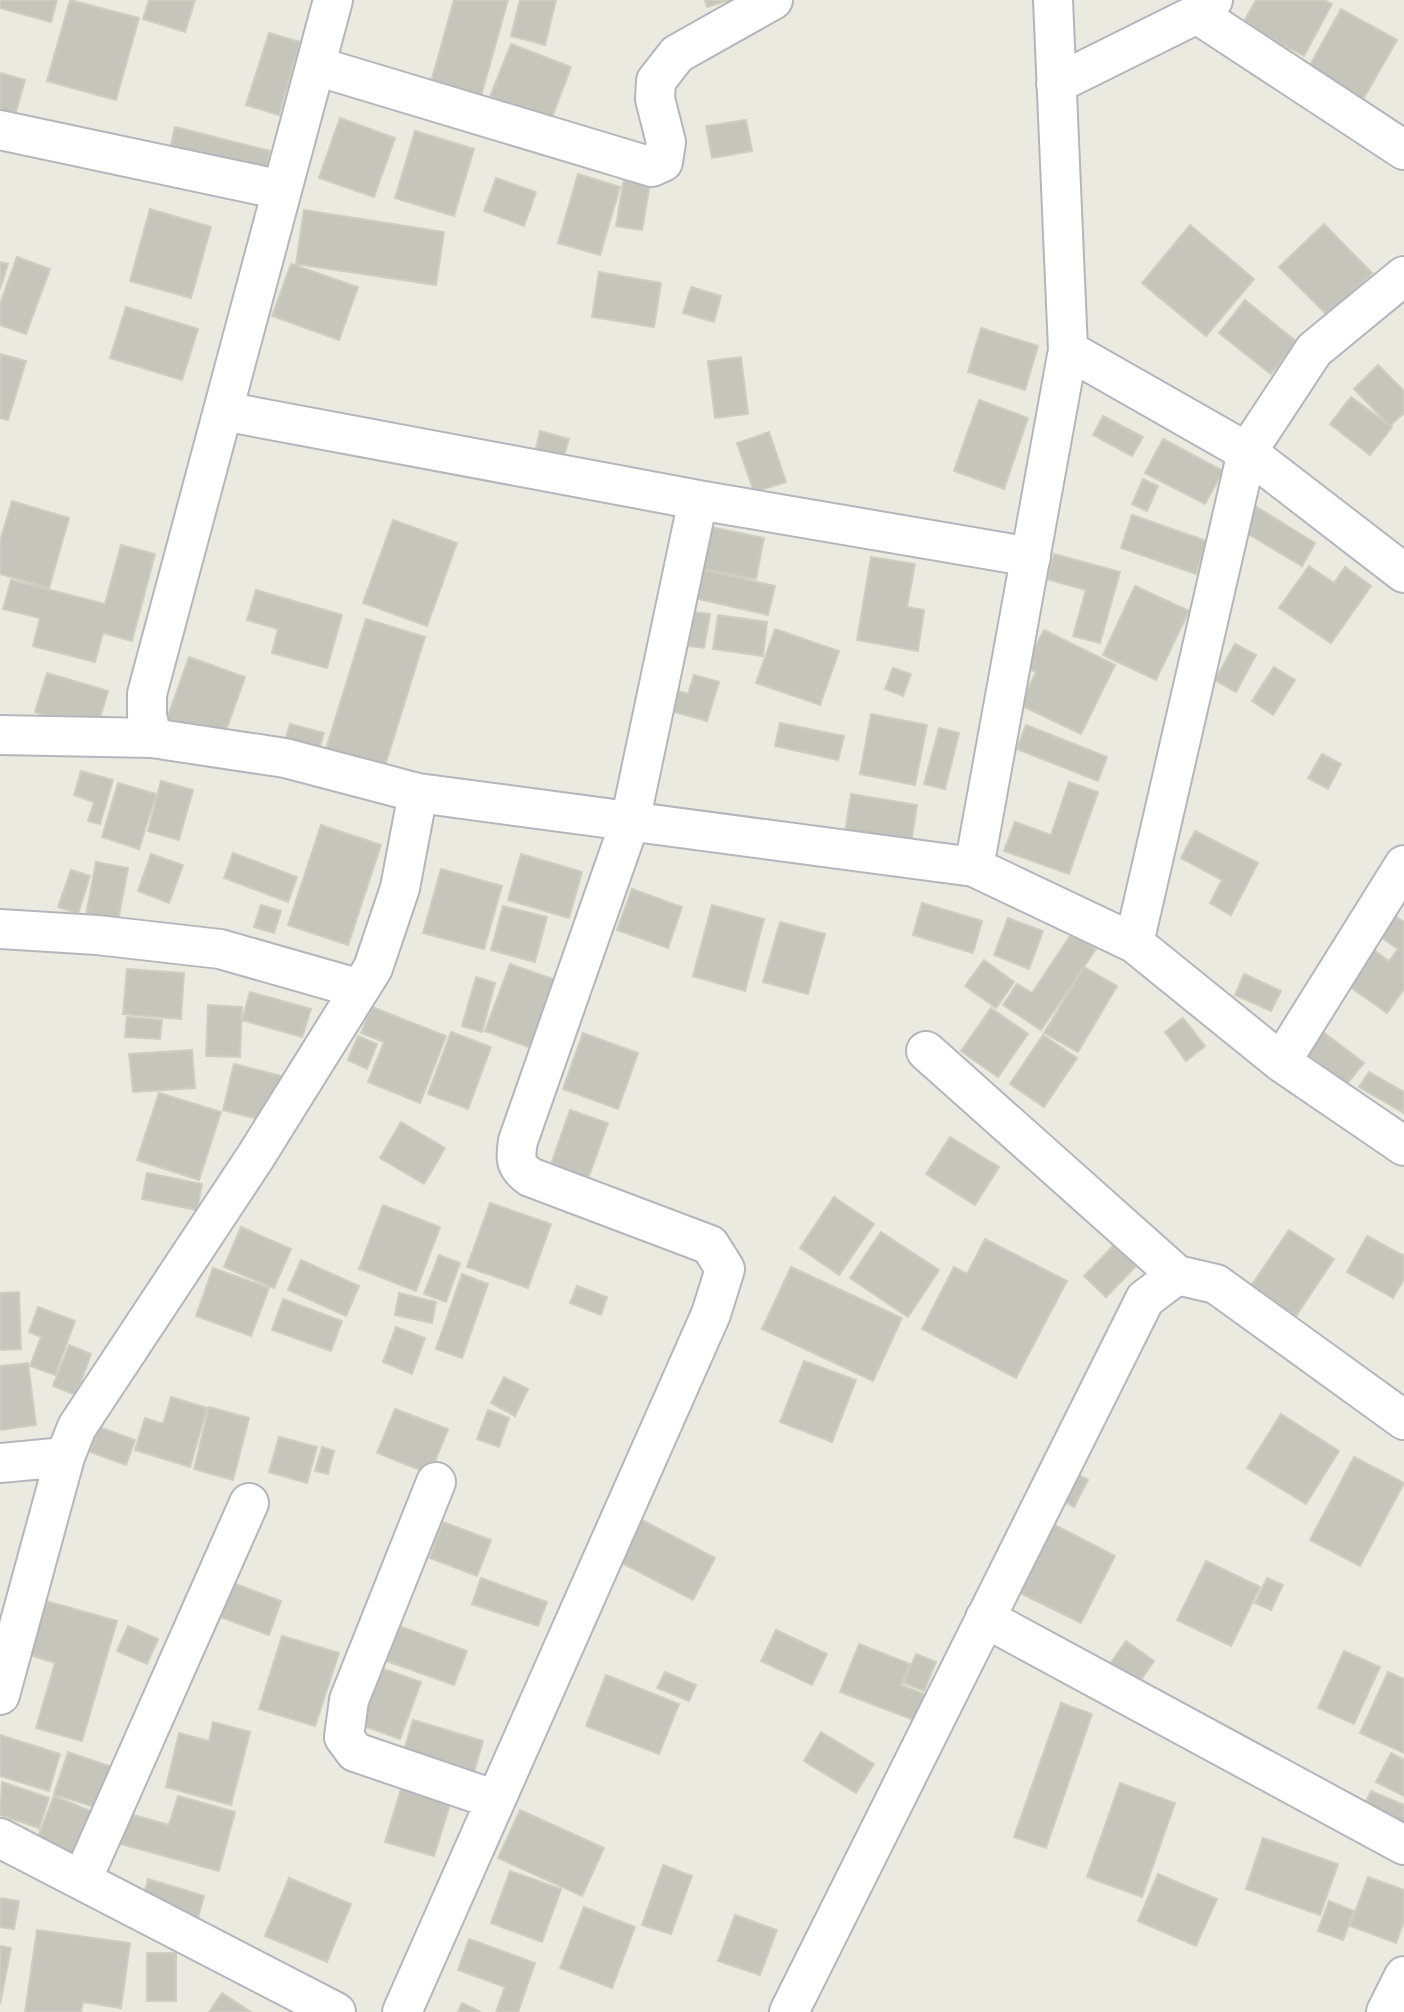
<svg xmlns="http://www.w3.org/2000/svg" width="1404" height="2012" font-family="Manrope,sans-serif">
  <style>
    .building { fill: #c5c5bc; stroke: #cecebf; stroke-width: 2 }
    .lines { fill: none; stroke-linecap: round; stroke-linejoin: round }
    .minor-casing { stroke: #b5b6bc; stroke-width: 42 }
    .minor { stroke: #fff; stroke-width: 38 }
  </style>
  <rect width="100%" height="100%" fill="#eaeae0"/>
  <path class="building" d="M0,0h57l-6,22 -51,-14z
    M70,0l69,18 -23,82 -69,-19z
    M149,0h46l-10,32 -42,-13z
    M454,0h54l-27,96 -50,-14z
    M520,0h36l-11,45 -34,-9z
    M705,0h24l-22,7z
    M1256,0h68l8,4 -28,52 -61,-33z
    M1341,9l56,31 -36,63 -55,-31z
    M269,33l31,9 -21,73 -33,-10z
    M511,44l60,23 -20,53 -61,-23z
    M0,73l25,7 -13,46 -12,-3z
    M340,118l55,20 -21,59 -55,-19z
    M746,120l6,31 -40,7 -6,-32z
    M175,127l95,24 -7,30 -95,-23z
    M415,131l59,18 -20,67 -59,-18z
    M578,174l42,13 -20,68 -42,-12z
    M496,178l40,14 -12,34 -40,-15z
    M624,178l26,5 -8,47 -26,-4z
    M150,209l61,18 -20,71 -61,-17z
    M304,210l140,22 -8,53 -140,-21z
    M1324,224l48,49 -44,43 -49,-49z
    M1190,225l64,54 -48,57 -64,-53z
    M17,257l33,12 -24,65 -26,-9v-21z
    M0,262l8,2 -8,25z
    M291,264l67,23 -19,53 -67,-24z
    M599,272l62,11 -7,44 -62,-10z
    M691,287l30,9 -7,26 -31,-9z
    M1245,300l52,42 -26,32 -52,-41z
    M126,307l72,22 -16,51 -72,-22z
    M981,328l57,18 -13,44 -57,-18z
    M0,354l26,7 -18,59 -8,-2z
    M741,357l7,57 -33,4 -7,-57z
    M1378,365l26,26v22l-14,13 -36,-37z
    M1351,397l41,30 -22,28 -40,-31z
    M979,400l49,18 -24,71 -50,-18z
    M1103,416l40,21 -11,19 -39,-21z
    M540,431l29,8 -6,20 -28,-7z
    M769,432l17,50 -32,10 -17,-49z
    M1163,439l60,32 -18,33 -60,-31z
    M1143,479l15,7 -11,25 -15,-7z
    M12,501l57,17 -20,70 -49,-14v-33z
    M1252,504l63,39 -13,23 -64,-38z
    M1132,515l75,26 -11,33 -75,-26z
    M393,520l64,23 -30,83 -64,-23z
    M711,527l53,11 -8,41 -54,-10z
    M121,545l34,9 -23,87 -29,-8 -8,29 -62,-16 7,-28 -37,-9 8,-29 94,24z
    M1054,554l66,18 -20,71 -27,-7 13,-46 -39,-11z
    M871,557l44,7 -8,43 17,3 -6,41 -61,-11z
    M1309,566l25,17 11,-16 26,19 -40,57 -52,-35z
    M701,569l74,17 -7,29 -74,-17z
    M1135,586l54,25 -33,69 -53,-25z
    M256,590l86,25 -15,53 -55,-15 6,-24 -31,-9z
    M685,611l25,3 -6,34 -24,-3z
    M718,615l49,7 -4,34 -50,-7z
    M366,619l59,18 -40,129 -59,-17z
    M775,629l64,22 -19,54 -64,-22z
    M1044,630l71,35 -34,69 -61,-29 16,-33 -11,-5z
    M1235,644l21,11 -20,37 -21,-12z
    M189,657l56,20 -23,65 -56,-20z
    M1274,667l21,13 -22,35 -21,-14z
    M893,668l18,6 -8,22 -18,-7z
    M47,673l61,18 -12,40 -61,-19z
    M694,675l25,7 -12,39 -47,-13 6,-21 22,7z
    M871,714l56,11 -12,60 -55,-11z
    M780,723l64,13 -6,24 -63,-14z
    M290,724l34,9 -8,26 -34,-9z
    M1026,725l81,32 -9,24 -81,-32z
    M939,728l20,5 -14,56 -21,-5z
    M1322,754l19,10 -13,25 -20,-11z
    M81,771l32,9 -13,44 -12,-3 6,-19 -20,-7z
    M161,781l32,9 -14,50 -31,-9z
    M1069,782l29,10 -29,82 -65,-23 11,-29 36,13z
    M118,783l38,11 -17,55 -37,-12z
    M851,794l66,11 -8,52 -66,-11z
    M321,825l60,20 -33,100 -60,-20z
    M1195,831l63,32 -27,52 -21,-12 12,-23 -41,-22z
    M233,853l64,24 -9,25 -64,-24z
    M151,854l32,11 -14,38 -31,-12z
    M521,854l61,18 -13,46 -61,-18z
    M96,862l32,6 -12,64 -32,-6z
    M441,869l61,17 -18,63 -61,-16z
    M71,870l19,6 -12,38 -20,-7z
    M632,889l50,18 -14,41 -51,-18z
    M922,903l60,18 -9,32 -60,-18z
    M261,905l20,6 -7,22 -20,-6z
    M712,905l52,14 -19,72 -52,-15z
    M503,906l44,11 -12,45 -44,-12z
    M1383,908l21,14v67l-17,24 -48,-34 25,-36 25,18 9,-12 -29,-20z
    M1008,918l35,13 -14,38 -35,-14z
    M780,922l45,12 -17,60 -45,-12z
    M1072,933l24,16 -55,81 -38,-25 14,-21 15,9z
    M984,960l30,22 -18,26 -31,-22z
    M510,964l54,19 -25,68 -54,-20z
    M1084,967l33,19 -39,66 -34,-19z
    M127,969l57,4 -3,46 -58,-5z
    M1244,974l37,17 -10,20 -36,-16z
    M476,977l19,6 -13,49 -20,-6z
    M250,992l61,17 -9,28 -60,-17z
    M208,1005l34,2 -2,50 -34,-1z
    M372,1007l74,29 -26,67 -52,-21 16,-40 -23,-9z
    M991,1008l37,26 -30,43 -37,-26z
    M127,1017l35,3 -2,19 -35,-2z
    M1183,1018l22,28 -19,15 -21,-29z
    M1314,1025l50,38 -18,22 -49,-38z
    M451,1032l40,15 -23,62 -40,-15z
    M583,1033l55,20 -20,56 -55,-20z
    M1043,1035l34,23 -33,49 -34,-23z
    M358,1036l19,8 -10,25 -19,-9z
    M192,1050l3,38 -62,4 -4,-38z
    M234,1064l47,12 -12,46 -46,-12z
    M1369,1072l35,20v21l-45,-26z
    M159,1093l62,19 -22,68 -62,-20z
    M570,1110l38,13 -23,64 -37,-14z
    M401,1122l44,26 -21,36 -44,-26z
    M950,1137l49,30 -24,38 -49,-31z
    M147,1173l55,11 -5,26 -55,-11z
    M834,1197l40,27 -35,51 -39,-27z
    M490,1203l61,21 -23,64 -61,-21z
    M383,1205l57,22 -24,64 -57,-22z
    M241,1227l50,22 -17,39 -50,-21z
    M1289,1230l45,29 -40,60 -45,-30z
    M881,1232l58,38 -31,47 -58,-39z
    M1367,1236l37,20v23l-11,19 -46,-26z
    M985,1239l82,42 -51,97 -94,-49 32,-62 13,7z
    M1114,1245l22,21 -30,31 -22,-21z
    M439,1255l21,8 -14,39 -22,-8z
    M301,1260l58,26 -13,30 -58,-26z
    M791,1267l111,51 -29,63 -111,-52z
    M213,1268l56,20 -18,48 -55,-20z
    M462,1274l26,10 -26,74 -26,-9z
    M577,1286l30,11 -6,18 -31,-12z
    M19,1292l2,57 -21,1v-57z
    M399,1293l37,9 -4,21 -37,-8z
    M283,1299l59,22 -11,30 -59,-21z
    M38,1307l37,14 -20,54 -25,-9 11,-29 -12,-5z
    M396,1327l29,11 -13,36 -29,-12z
    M69,1345l22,9 -15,41 -23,-9z
    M804,1361l52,19 -24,62 -52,-20z
    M28,1363l8,62 -36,5v-64z
    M504,1377l24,12 -13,27 -24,-13z
    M171,1397l36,11 -17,59 -55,-17 10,-32 18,6z
    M209,1407l40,11 -16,62 -39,-11z
    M395,1409l53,20 -18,45 -53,-21z
    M488,1410l21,8 -10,29 -22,-8z
    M1281,1414l58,37 -33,53 -59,-36z
    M99,1427l36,13 -9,25 -36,-13z
    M279,1437l38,10 -10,36 -38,-11z
    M322,1447l12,4 -6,23 -13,-3z
    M1354,1457l50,26 -44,83 -50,-26z
    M1073,1472l15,8 -14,27 -15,-9z
    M640,1519l75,39 -22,42 -75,-39z
    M443,1522l48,18 -14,36 -47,-18z
    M1053,1524l62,32 -34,67 -63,-31z
    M1206,1561l54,26 -29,59 -54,-26z
    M481,1578l66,24 -9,24 -66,-22z
    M1267,1578l16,7 -12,25 -16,-7z
    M225,1580l56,21 -12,34 -57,-21z
    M46,1601l71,20 -35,120 -46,-13 19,-65 -25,-8z
    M128,1626l30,13 -11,25 -30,-13z
    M399,1626l68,25 -13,34 -68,-24z
    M776,1630l51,24 -15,31 -51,-24z
    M282,1636l57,17 -24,73 -56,-17z
    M1126,1641l28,20 -18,26 -28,-20z
    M859,1644l51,20 -9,21 28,11 -10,26 -79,-30z
    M1344,1651l36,16 -26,57 -36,-16z
    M916,1654l20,8 -12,29 -20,-8z
    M378,1667l43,15 -21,57 -42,-15z
    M665,1672l31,13 -7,16 -32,-13z
    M1388,1672l16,7v74l-44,-20z
    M606,1675l73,29 -20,50 -73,-28z
    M1061,1703l31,11 -46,134 -32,-11z
    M413,1720l70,21 -11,38 -70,-22z
    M213,1722l37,10 -19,73 -65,-18 13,-54 30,8z
    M821,1732l53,32 -18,29 -52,-32z
    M0,1735l60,19 -11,37 -49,-15z
    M68,1752l47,16 -14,41 -47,-15z
    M1391,1753l13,7v36l-28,-14z
    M2,1782l47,16 -10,30 -39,-13z
    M1120,1783l55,20 -33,94 -55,-20z
    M402,1786l49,15 -17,55 -49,-14z
    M1371,1791l33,14v25l-43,-18z
    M54,1796l41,17 -19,48 -41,-17z
    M178,1796l57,16 -16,59 -98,-27 9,-30 39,11z
    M520,1810l84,38 -22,48 -84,-38z
    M1263,1838l75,26 -18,51 -74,-26z
    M663,1865l29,11 -21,58 -29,-9z
    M510,1871l51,18 -19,53 -51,-19z
    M1158,1874l59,25 -21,47 -58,-25z
    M1368,1877l36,13v31l-8,22 -46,-17z
    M289,1878l62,26 -24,58 -62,-26z
    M148,1879l56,17 -6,22 -56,-17z
    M0,1898l19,3 -5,28 -14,-2z
    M1329,1901l25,10 -11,29 -25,-9z
    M584,1907l51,20 -23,61 -52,-20z
    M735,1915l42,15 -17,45 -42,-14z
    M37,1930l93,13 -9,65 -38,-6 -2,10h-56z
    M469,1939l66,24 -17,49h-22l9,-25 -47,-17z
    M0,1946l11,2 -11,56z
    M147,1953h29v48h-29z
    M222,1993l29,19h-42z
    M462,2003l19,9h-23z"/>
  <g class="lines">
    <g class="minor-casing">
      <path id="minor" d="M1197,14l207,136
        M316,66l336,101 11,-5 3,-20 -11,-43 1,-18 21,-27 96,-54
        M1056,84l141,-70 16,-14
        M0,130l282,60
        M1068,350l179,102 157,121
        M223,411l475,89 333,57
        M0,735l152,3 133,20 133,35 556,74 160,76 147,119 123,84
        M152,738l-5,-23v-21l186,-694
        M974,867l94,-517 -15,-350
        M0,929l97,6 123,14 140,40
        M1134,943l113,-491 67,-102 90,-74
        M926,1051l251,224
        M1281,1062l123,-197
        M0,1463l65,-6
        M436,1482l-87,218 -5,37 11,15 141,48
        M985,1618l419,227
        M0,1695l65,-238 12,-30 179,-271 117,-188 27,-80 18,-95
        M0,1838l336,174
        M82,1880l167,-377
        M402,2012l309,-698 14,-45 -15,-24 -180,-68c-15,-11 -15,-18 -12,-36l112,-319 68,-322
        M789,2012l356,-713 32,-24 39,9 188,136
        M1386,2012l18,-36"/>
    </g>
    <use href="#minor" class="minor"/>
  </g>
</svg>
